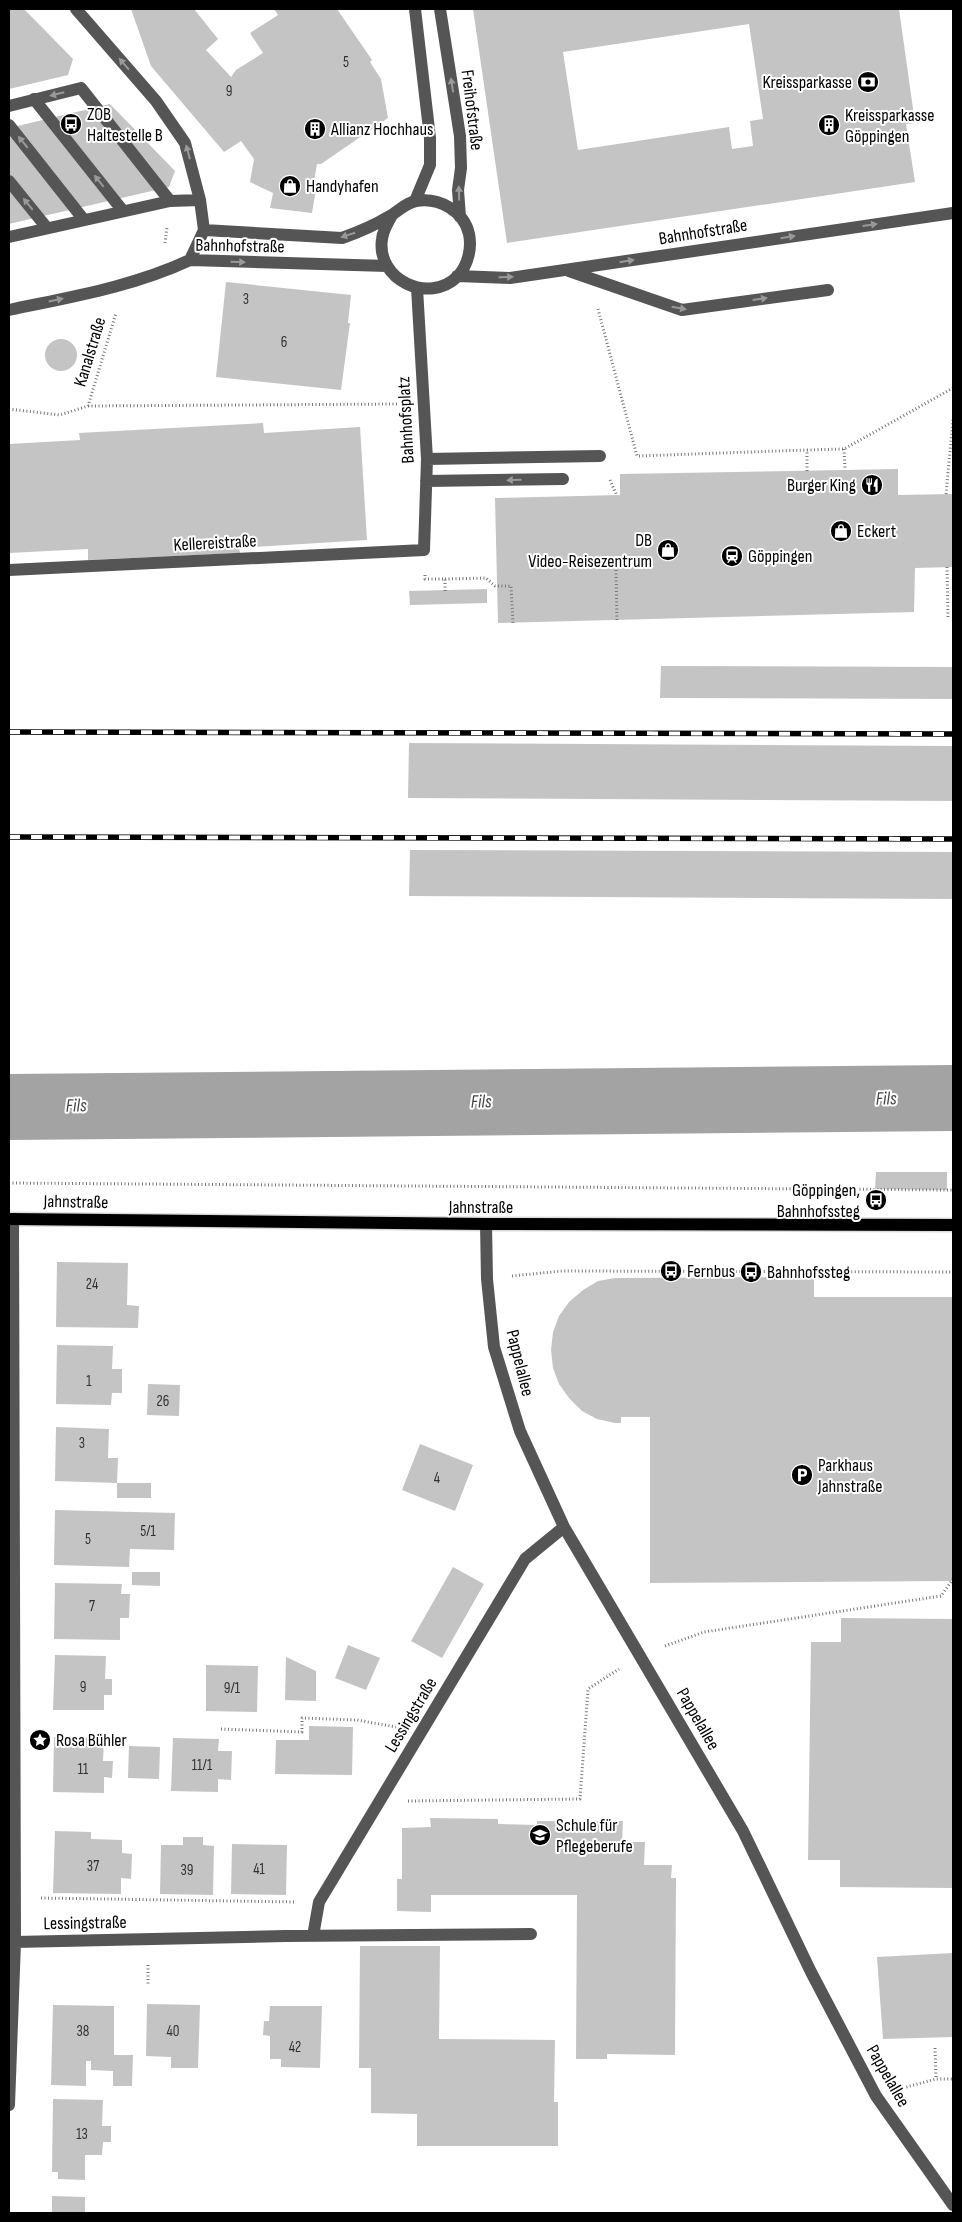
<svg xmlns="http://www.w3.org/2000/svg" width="962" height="2222" font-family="'Sofia Sans Condensed',sans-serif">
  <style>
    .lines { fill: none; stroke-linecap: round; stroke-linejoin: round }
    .river { stroke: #a3a3a3; stroke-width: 66 }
    .building { fill: #c4c4c4; fill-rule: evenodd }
    .major-casing { stroke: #dbdbdb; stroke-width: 15 }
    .path { stroke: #777; stroke-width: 3; stroke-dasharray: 1 2.5; stroke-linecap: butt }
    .minor { stroke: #555; stroke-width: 12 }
    .major { stroke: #000; stroke-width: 12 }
    .rail-casing { stroke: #000; stroke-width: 5.5 }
    .rail { stroke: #fff; stroke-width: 4; stroke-dasharray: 11; stroke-linecap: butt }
    .oneway { fill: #999 }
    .labels { text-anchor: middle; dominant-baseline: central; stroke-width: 4; stroke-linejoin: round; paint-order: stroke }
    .number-label { font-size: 15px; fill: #313131 }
    .poi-label { font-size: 18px; fill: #000; stroke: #fff; text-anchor: start }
    .street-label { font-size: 18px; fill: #000; stroke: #fff }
    .water-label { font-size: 19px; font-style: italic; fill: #444; stroke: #fff }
  </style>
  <rect width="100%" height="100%" fill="#fff"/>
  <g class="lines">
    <path class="river" d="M9,1107l944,-9"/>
  </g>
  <path class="building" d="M9,9h15l49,50 -5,16 -59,14z
    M131,9h63l24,30 -12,11 25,27 5,-7 27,-17 -13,-20 28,-18 -4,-6h63l35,51 -2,2 11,17 7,39 -67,46h-4l-3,18 3,1 -5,30 -42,-5 3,-15 -23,-11 4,-23 -13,-18 -17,11 -73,-86z
    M473,9h426l16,114 -9,1 9,58 -408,61zM749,24l14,95 -13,2 3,25 -21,3 -3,-22 -151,23 -15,-98z
    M110,104l65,67 -6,16 -160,37v-96z
    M226,282l125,13 -3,28h2l-9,67 -125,-13z
    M45 355a16 16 0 1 1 32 0a16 16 0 1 1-32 0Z
    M263,423l1,10 96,-6 7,113 -128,8 1,5 -152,7v-11l-79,4v-109l71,-4 -1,-7z
    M898,469v26l55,-1v73l-38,1 -1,44 -416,11 -3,-125 125,-3v-21z
    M487,589v14l-77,2 -1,-14z
    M661,666l292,1v32l-293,-1z
    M409,743l544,3v55l-545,-3z
    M410,850l543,2v47l-544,-3z
    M876,1172h71v18l-72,-1z
    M57,1262l71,1 -1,42 12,1 -1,22 -82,-1z
    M814,1277v20h139v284l-303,2v-166h-29v6h-6l-18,-4 -15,-8 -13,-13 -10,-14 -6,-16 -2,-18 2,-18 6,-16 10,-14 14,-12 15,-9 17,-3z
    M57,1345l56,1 -1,23h10v24h-10l-1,12 -55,-1z
    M148,1384l32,1 -1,31 -32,-1z
    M56,1427l53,2 -1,29h10l-1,25 -62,-2z
    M420,1444l53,21 -18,46 -53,-21z
    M117,1483h34v15h-34z
    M55,1510l120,3 -1,37 -44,-1 -1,18 -75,-2z
    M453,1567l31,17 -42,74 -31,-17z
    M132,1572h28v14l-28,-1z
    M55,1583l67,1 -1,10h9l-1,24h-9v22l-66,-1z
    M841,1618l112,1v269l-113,-1v-27h-32l3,-218h30z
    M348,1645l32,13 -14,32 -31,-12z
    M55,1655l51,1 -1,23h7v16h-8v15h-51z
    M286,1657l30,14v30l-31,-1z
    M206,1665l52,1 -1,46 -51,-1z
    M309,1726l44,1 -1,48 -77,-1 1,-34h33z
    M54,1737l50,1 -1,23h10l-1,17 -8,-1v16l-51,-1z
    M173,1738l46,1 -1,12h14l-1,29 -13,-1v13l-47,-1z
    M129,1746l31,1 -1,32 -31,-1z
    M430,1818l68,1v5l39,1v-4h86l-1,21h23l-1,23h28l-1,13h5l-1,177 -68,-1v5h-31l1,-164h-146v17l-34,-1v-32h5v-51l29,-1z
    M55,1831l36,1v7l31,1v13l10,1 -1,25 -10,-1v16l-68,-1z
    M183,1837h20v8l11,1 -1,49 -53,-1 1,-49h22z
    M232,1844l55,1 -1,50 -55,-1z
    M360,1946h80l-1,93 116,1 -1,62h4v44h-141v-32l-46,-1v-45h-12z
    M953,1953v84l-70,2 -6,-82z
    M147,2004l53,1 -2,63h-27v-11l-25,-1z
    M53,2005l61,1v49h19l-1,31h-19v-15l-22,-1v-9h-5v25l-35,-1z
    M270,2006h52l-2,62 -39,-1v-8h-11v-23l-7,-1 1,-14h5z
    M53,2099l50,1 -1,26h9v16h-8l-1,13h-17v25l-27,-1v-7h-6z
    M52,2196l33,1v16h-33z"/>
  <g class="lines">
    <g class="major-casing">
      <path id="major" d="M9,1219l477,5 467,1"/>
    </g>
    <path class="path" d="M165,243l2,-16
      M598,309l39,147 170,-6
      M88,406l309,-2
      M9,409l51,6 28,-9 28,-93
      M844,449l1,21
      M807,471v-21l37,-1 109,-61
      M610,480l7,16
      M946,494l7,-74
      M947,567l1,51
      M616,570l1,51
      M425,575v4h20v12
      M445,579l41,-1 9,8h16l2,38
      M9,1183l944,7
      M512,1276l50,-5 391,1
      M665,1646l39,-14 237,-36 12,-17
      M221,1729l81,3v-14l55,2 39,7
      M408,1801l172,-2 8,-110 31,-20
      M41,1898l254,4
      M148,1965v21
      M935,2048l1,31
      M903,2088l33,-9h17"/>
    <path class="minor" d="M76,9l80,92 29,42 15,57 4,30 -14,30
      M415,9l15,129v27l-15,36
      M440,9l20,127 1,32 -3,22 2,27
      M34,99l89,112
      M9,106l72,-18 89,113
      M9,125l75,95
      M9,181l38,47
      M204,230l138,8c17,-6 33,-13 48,-22 9,-5 15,-13 26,-15 23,-4 48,10 53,33 3,14 -1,31 -11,42 -29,29 -82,4 -76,-37 1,-9 6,-16 10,-24
      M9,237l161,-36 30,-1
      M569,271l113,39 146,-20
      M457,276l53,2 443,-65
      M9,310c61,-13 123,-23 181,-50l197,6
      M427,459l173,-3
      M426,481l137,-2
      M9,570l415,-20 3,-91 -10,-171
      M486,1224l1,55 7,68 26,84 44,96 179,304 68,141 65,124 77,109
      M313,1936l6,-34 206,-343 39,-32
      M9,1944l6,-2 270,-6 246,-2
      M9,2105l6,-163 -2,-723"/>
    <use href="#major" class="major"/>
    <g class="rail-casing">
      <path id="rail" d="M9,732l944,2
        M9,837l944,2"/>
    </g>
    <use href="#rail" class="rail"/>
  </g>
  <defs><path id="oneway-solid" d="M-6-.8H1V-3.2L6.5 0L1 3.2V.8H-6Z" transform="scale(1.25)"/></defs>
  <g class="oneway">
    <use href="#oneway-solid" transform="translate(124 64) rotate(-131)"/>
    <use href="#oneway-solid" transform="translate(452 85) rotate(-99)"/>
    <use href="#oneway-solid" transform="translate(57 94) rotate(166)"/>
    <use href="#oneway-solid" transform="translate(23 142) rotate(-129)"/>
    <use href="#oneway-solid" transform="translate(188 152) rotate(-105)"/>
    <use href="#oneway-solid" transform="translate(99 181) rotate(-129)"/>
    <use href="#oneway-solid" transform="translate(459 193) rotate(-91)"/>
    <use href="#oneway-solid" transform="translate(28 204) rotate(-129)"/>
    <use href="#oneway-solid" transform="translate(870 225) rotate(-8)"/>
    <use href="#oneway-solid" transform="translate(348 235) rotate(163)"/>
    <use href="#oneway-solid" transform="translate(788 237) rotate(-9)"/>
    <use href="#oneway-solid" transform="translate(627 261) rotate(-9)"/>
    <use href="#oneway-solid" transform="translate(238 262) rotate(2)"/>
    <use href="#oneway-solid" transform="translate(506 277) rotate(-1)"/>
    <use href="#oneway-solid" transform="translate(760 299) rotate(-8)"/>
    <use href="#oneway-solid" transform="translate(56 300) rotate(-12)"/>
    <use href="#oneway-solid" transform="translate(679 308) rotate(10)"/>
    <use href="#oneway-solid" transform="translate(514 480) rotate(179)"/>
  </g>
  <defs>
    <g id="bank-disc" transform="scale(1.125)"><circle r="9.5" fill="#000" stroke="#fff"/><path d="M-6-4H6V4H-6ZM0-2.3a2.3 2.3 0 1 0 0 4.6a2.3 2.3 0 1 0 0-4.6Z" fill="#fff"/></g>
    <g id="bus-disc" transform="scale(1.125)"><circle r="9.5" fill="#000" stroke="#fff"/><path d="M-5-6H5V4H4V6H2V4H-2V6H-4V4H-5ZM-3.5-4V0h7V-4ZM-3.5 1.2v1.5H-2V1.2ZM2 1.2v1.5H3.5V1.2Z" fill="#fff"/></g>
    <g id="building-disc" transform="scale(1.125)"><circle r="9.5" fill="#000" stroke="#fff"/><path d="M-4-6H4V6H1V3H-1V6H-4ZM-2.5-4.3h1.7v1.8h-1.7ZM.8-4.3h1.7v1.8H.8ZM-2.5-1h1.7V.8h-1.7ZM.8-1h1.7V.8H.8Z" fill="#fff"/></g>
    <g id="shop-disc" transform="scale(1.125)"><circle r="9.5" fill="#000" stroke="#fff"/><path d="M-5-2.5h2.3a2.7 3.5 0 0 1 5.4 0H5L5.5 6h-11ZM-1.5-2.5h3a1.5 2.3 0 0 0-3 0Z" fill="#fff"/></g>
    <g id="restaurant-disc" transform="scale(1.125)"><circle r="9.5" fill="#000" stroke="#fff"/><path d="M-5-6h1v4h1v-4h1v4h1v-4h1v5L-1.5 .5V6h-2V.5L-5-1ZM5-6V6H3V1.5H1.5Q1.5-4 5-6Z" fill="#fff"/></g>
    <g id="station-disc" transform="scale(1.125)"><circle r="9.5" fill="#000" stroke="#fff"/><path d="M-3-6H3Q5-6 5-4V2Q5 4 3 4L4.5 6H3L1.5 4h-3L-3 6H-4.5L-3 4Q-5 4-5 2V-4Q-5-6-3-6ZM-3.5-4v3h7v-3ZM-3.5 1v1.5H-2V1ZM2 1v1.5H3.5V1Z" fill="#fff"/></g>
    <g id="parking-disc" transform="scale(1.125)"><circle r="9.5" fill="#000" stroke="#fff"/><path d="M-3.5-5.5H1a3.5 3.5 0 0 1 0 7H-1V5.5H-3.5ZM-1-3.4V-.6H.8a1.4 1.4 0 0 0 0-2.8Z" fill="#fff"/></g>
    <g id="sight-disc" transform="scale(1.125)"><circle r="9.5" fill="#000" stroke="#fff"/><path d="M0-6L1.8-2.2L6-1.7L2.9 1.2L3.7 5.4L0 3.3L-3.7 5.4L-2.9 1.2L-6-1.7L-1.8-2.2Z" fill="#fff"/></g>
    <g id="school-disc" transform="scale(1.125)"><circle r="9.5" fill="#000" stroke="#fff"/><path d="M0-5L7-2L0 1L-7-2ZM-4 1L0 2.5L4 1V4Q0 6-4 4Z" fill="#fff"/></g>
  </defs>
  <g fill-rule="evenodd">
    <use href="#bank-disc" x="868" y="82"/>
    <use href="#bus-disc" x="71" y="124"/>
    <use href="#building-disc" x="829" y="125"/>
    <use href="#building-disc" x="315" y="129"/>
    <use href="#shop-disc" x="290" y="186"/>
    <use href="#restaurant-disc" x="872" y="485"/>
    <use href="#shop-disc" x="841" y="531"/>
    <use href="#shop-disc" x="668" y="550"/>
    <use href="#station-disc" x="732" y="556"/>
    <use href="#bus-disc" x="876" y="1200"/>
    <use href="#bus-disc" x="671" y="1271"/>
    <use href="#bus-disc" x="751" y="1272"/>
    <use href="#parking-disc" x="802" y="1475"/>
    <use href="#sight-disc" x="40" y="1740"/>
    <use href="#school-disc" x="540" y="1835"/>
  </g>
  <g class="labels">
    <g class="number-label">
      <text x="346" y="62">5</text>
      <text x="229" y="91">9</text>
      <text x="246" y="299">3</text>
      <text x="284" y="342">6</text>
      <text x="92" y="1284">24</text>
      <text x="89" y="1381">1</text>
      <text x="163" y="1401">26</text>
      <text x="82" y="1443">3</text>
      <text x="437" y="1478">4</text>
      <text x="148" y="1531">5/1</text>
      <text x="88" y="1539">5</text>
      <text x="92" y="1606">7</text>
      <text x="83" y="1687">9</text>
      <text x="232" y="1688">9/1</text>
      <text x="202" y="1765">11/1</text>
      <text x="83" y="1769">11</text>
      <text x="93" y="1866">37</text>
      <text x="259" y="1869">41</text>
      <text x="187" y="1870">39</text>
      <text x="83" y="2031">38</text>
      <text x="173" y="2031">40</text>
      <text x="295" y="2047">42</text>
      <text x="82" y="2134">13</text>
    </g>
    <g class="poi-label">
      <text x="852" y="82" text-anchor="end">Kreissparkasse</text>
      <text x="87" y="114">ZOB<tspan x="87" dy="21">Haltestelle B</tspan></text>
      <text x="845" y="115">Kreissparkasse<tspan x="845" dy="21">Göppingen</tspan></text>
      <text x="331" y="129">Allianz Hochhaus</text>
      <text x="306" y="186">Handyhafen</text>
      <text x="856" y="485" text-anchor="end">Burger King</text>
      <text x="857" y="531">Eckert</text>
      <text x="652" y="540" text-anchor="end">DB<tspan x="652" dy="21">Video-Reisezentrum</tspan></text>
      <text x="748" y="556">Göppingen</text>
      <text x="860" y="1190" text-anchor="end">Göppingen,<tspan x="860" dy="21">Bahnhofssteg</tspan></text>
      <text x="687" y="1271">Fernbus</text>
      <text x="767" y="1272">Bahnhofssteg</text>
      <text x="818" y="1465">Parkhaus<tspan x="818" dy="21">Jahnstraße</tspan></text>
      <text x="56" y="1740">Rosa Bühler</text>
      <text x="556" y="1825">Schule für<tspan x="556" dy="21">Pflegeberufe</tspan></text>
    </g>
    <g class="street-label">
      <text transform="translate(472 110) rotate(83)">Freihofstraße</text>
      <text transform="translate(703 232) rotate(-9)">Bahnhofstraße</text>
      <text transform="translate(240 246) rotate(1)">Bahnhofstraße</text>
      <text transform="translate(90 352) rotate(-73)">Kanalstraße</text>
      <text transform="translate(406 420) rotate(-93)">Bahnhofsplatz</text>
      <text transform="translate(215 543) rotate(-3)">Kellereistraße</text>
      <text transform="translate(76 1202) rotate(1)">Jahnstraße</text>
      <text x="481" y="1207">Jahnstraße</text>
      <text transform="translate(520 1363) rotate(76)">Pappelallee</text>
      <text transform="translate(411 1715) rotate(-59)">Lessingstraße</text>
      <text transform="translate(698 1719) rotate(60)">Pappelallee</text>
      <text transform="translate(85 1923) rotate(-1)">Lessingstraße</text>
      <text transform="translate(888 2076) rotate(60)">Pappelallee</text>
    </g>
    <g class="water-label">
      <text transform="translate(886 1099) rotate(-1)">Fils</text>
      <text transform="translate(481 1102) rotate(-1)">Fils</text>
      <text transform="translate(76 1106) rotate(-1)">Fils</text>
    </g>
  </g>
  <rect width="962" height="2222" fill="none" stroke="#000000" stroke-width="20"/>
</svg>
